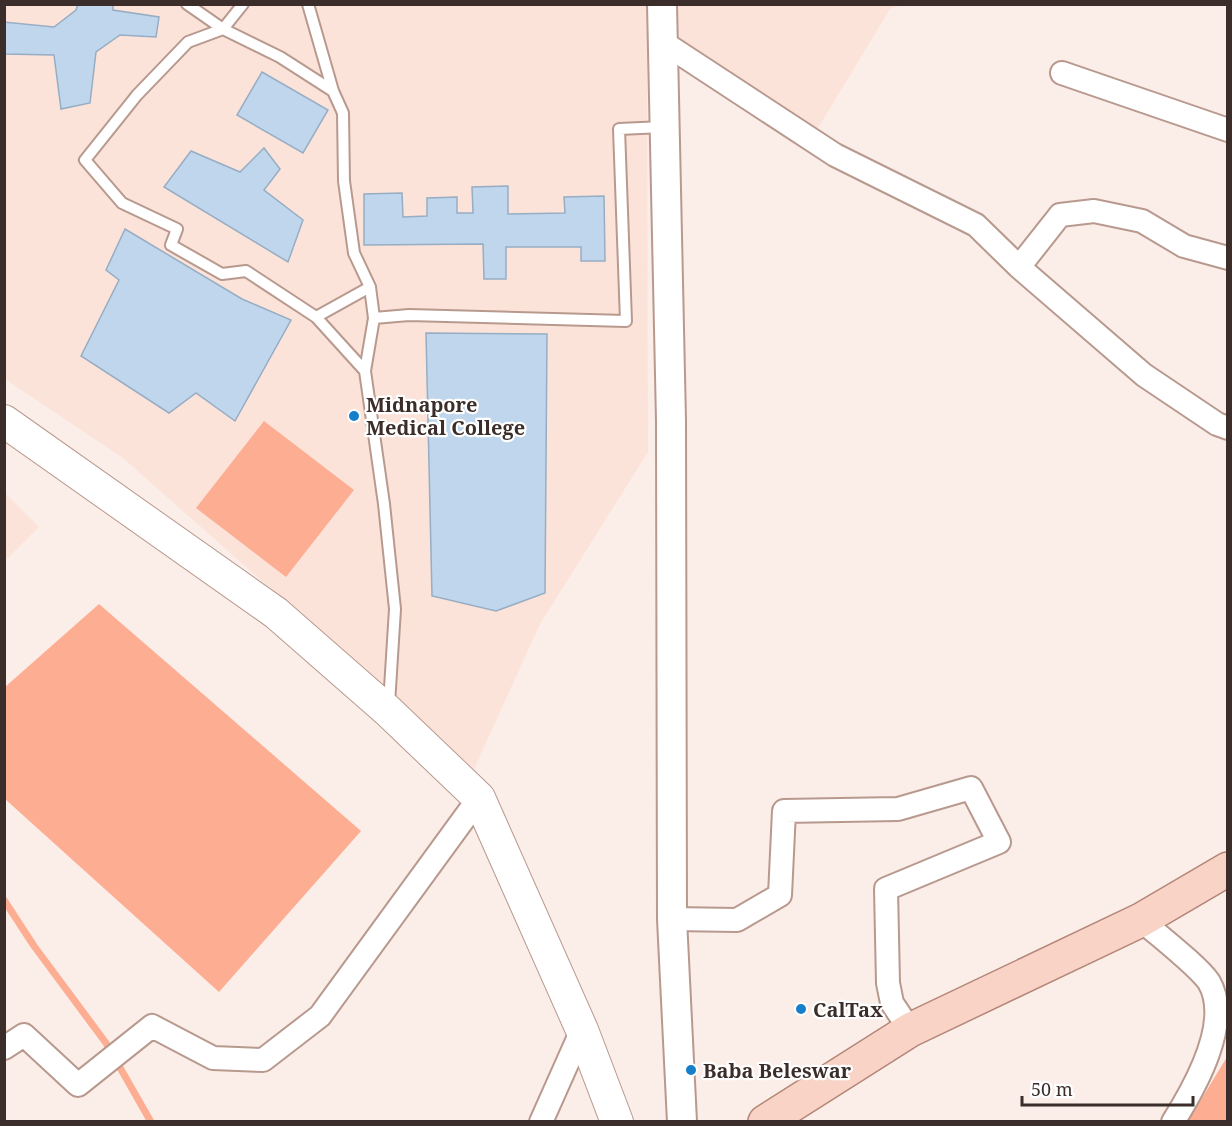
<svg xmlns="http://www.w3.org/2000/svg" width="1232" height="1126" font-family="'Noto Serif',serif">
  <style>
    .built { fill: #fce3da }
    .water { fill: #fdad92 }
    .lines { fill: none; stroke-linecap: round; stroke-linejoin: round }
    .stream { stroke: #fdad92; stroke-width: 7 }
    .building { fill: #bfd6ed; stroke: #96adc3; stroke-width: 1.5 }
    .service-casing { stroke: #b8998e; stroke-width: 14 }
    .minor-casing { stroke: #b8998e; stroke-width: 26 }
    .tertiary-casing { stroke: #b8998e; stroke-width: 32 }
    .secondary-casing { stroke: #b8998e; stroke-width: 34 }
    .primary-casing { stroke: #b38677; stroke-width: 36 }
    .service { stroke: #fff; stroke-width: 10 }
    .minor { stroke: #fff; stroke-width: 22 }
    .tertiary { stroke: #fff; stroke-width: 28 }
    .secondary { stroke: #fff; stroke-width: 32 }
    .primary { stroke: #f8d3c6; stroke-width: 33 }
    .poi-dot { fill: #157fc9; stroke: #fff; stroke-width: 2 }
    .labels { text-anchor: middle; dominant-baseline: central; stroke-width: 4.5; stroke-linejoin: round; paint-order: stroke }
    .poi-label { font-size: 20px; font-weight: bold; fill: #3b2e2a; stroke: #fff; text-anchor: start }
  </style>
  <rect width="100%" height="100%" fill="#fbede8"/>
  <path class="built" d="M4,5h896l-10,4 -75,124 -136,-75 -32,12 1,382 -108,172 -66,145 -351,-311 -118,-79z
    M5,493l34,34 -34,34z"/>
  <path class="water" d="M264,421l90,69 -68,87 -90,-69z
    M99,604l262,227 -142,161 -214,-193v-112z
    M1227,1057v64h-39z"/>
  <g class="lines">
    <path class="stream" d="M4,900l30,46 72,97 45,79"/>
  </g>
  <path class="building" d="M78,4h35v6l46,7 -3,20 -36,-2 -24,17 -6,51 -29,6 -7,-54 -50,-1v-32l50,5 22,-17z
    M262,72l66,38 -25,43 -66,-38z
    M264,148l16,21 -16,21 39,30 -15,42 -124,-75 27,-36 49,21z
    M508,186v28l57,-1 -1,-16 40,-1 1,65h-24v-14h-75v32h-22l-1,-35 -119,1v-51l38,-1 1,24 24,-1v-18l30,-1v16h16l-1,-26z
    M125,229l117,70 49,21 -56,101 -39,-28 -27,20 -88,-57 38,-76 -13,-10z
    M426,333l121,1 -2,259 -49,18 -64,-15z"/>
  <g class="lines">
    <g class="service-casing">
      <path id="service" d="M187,4l36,25 57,28 53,34 10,22 1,68 10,72 16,34 4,31 -9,53 19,133 11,105 -6,95
        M243,4l-20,25 -35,13 -51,53 -52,65 37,43 55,26 -6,16 51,29 24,-3 70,46
        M308,4l25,87
        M374,318l35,-3 217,6 -7,-192 44,-2
        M365,371l-49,-54 54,-30"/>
    </g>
    <g class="minor-casing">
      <path id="minor" d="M661,41l174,114 141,70 43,42 125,108 73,49 11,4
        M1062,73l166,57
        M1019,267l41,-52 34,-4 48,10 42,25 44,12
        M672,919l65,1 43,-25 4,-84 114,-2 73,-21 28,54 -113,47 2,94 4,20 18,27
        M1141,920c18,16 56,45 68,62 23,40 -14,105 -36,140
        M4,1048l20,-13 54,50 74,-59 61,32 50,2 57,-44 159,-218
        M541,1122l41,-92"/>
    </g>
    <g class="tertiary-casing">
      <path id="tertiary" d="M662,4l9,417 1,498 10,203"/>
    </g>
    <g class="secondary-casing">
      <path id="secondary" d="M4,421l272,192 112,98 91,87 103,232 35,92"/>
    </g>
    <g class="primary-casing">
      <path id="primary" d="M765,1122l145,-92 231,-110 87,-51"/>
    </g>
    <use href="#service" class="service"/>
    <use href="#minor" class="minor"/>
    <use href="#tertiary" class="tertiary"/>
    <use href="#secondary" class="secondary"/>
    <use href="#primary" class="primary"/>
  </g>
  <g class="poi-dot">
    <circle cx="354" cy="416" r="6"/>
    <circle cx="801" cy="1009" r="6"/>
    <circle cx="691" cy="1070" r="6"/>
  </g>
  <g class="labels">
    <g class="poi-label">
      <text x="366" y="404">Midnapore<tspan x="366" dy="23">Medical College</tspan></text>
      <text x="813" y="1009">CalTax</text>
      <text x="703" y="1070">Baba Beleswar</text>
    </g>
  </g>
  <rect width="1232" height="1126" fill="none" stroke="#3b2e2a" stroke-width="12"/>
  <path d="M1022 1096v9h171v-9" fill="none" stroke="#3b2e2a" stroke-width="3"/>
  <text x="1031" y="1096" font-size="18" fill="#3b2e2a" stroke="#ffffff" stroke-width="4.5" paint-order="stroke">50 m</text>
</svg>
